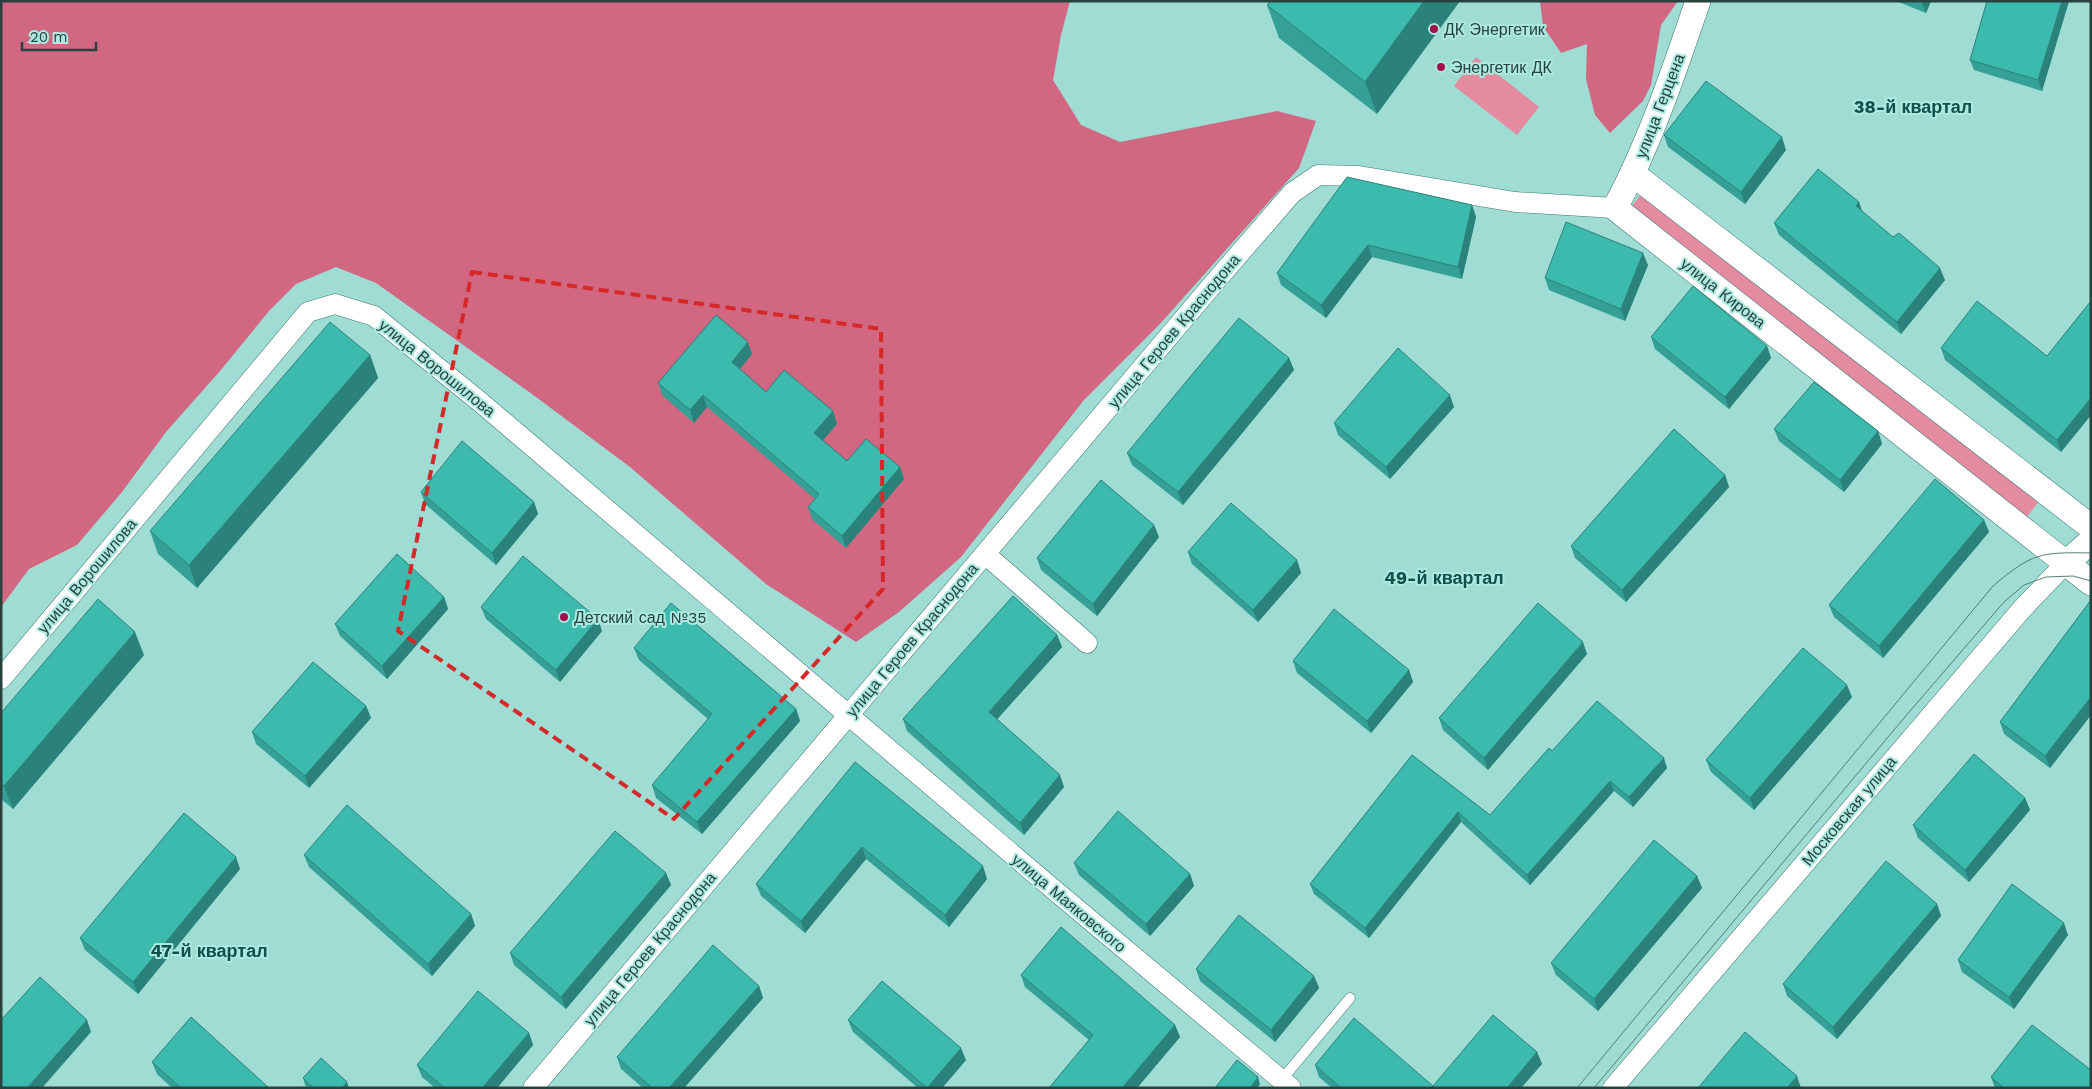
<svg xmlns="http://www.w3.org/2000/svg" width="2092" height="1089" font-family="'Work Sans',sans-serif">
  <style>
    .green { fill: #e48b9f }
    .forest { fill: #d16781 }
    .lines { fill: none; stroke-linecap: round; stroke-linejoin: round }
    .service-casing { stroke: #3c7771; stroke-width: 11 }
    .minor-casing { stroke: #3c7771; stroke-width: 21 }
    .tertiary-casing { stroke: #3c7771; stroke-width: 26 }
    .service { stroke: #fff; stroke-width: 10 }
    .minor { stroke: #fff; stroke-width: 20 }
    .tertiary { stroke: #fff; stroke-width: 25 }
    .tram { stroke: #567d78; stroke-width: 1 }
    .wall { fill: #34a096 }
    .shaded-wall { fill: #2b827a }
    .building { fill: #3dbaae; stroke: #2b827a }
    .marked { fill: none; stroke: #d62828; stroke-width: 4; stroke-dasharray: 10 6; stroke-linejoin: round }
    .poi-dot { fill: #a30b4a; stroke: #ace9e1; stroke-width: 2 }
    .labels { text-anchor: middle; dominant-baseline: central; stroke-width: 4; stroke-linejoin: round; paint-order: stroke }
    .poi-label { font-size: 16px; fill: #29423f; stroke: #ace9e1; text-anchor: start }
    .street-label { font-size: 16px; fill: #29423f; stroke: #ace9e1 }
    .neighbourhood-label { font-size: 18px; font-weight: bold; fill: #0f504a; stroke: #ace9e1 }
  </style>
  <rect width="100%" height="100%" fill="#9fdcd4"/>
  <path class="green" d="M1476,57l63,50 -22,28 -63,-49z
    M1644,191l396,309 -14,18 -396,-310z"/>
  <path class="forest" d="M1,1h1069l-9,34 -8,45 28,45 39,17 157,-31 39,10 -17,47 -140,157 -75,75 -123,157 -62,55 -43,30 -90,-58 -136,-117 -98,-73 -156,-111 -40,-16 -40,17 -27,27 -49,60 -54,61 -44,60 -45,53 -48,24 -28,38z
    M1540,1h138l-17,24 -10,60 -8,16 -33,32 -15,-18 -9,-36 1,-35 -26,9 -18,-27z"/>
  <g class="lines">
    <g class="service-casing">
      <path id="service" d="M1279,1083l71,-85"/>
    </g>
    <g class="minor-casing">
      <path id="minor" d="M985,554l102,89
        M1,679l307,-367 27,-8 39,12 105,85 574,488 238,199
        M533,1088l681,-805 78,-90 26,-18 41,1 156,26 100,6
        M1613,1088l409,-479 43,-45"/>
    </g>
    <g class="tertiary-casing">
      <path id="tertiary" d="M1698,1c-24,70 -48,142 -83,207l476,375
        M1633,174l458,353
        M2065,564l26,-23"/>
    </g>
    <use href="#service" class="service"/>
    <use href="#minor" class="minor"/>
    <use href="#tertiary" class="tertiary"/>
    <path class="tram" d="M1577,1088l416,-502c39,-33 47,-34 98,-33
      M1594,1088l310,-370 100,-116 20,-17 22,-8 27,-1 18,5"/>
  </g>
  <path class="wall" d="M1460,1l-83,113 -98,-76 -12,-33z
    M1896,1h35l-5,12z
    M2069,1l-27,90 -68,-21 -4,-10z
    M1664,135l122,15 -41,54 -77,-57z
    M1859,202l3,10 83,68 -44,54 -122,-99 -5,-12z
    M1472,205l4,12 -14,62 -90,-22 -46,61 -45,-33 -4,-12z
    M1648,265l-23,56 -76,-31 -4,-12z
    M2091,301v114l-30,37 -116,-92 -4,-12 106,8z
    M1651,337l116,9 4,12 -42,51 -74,-60z
    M752,354l-12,15 26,23 67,19 4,13 -14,16 24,21 53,6 4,12 -58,69 -34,-29 -4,-12 7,-8 -108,-92 -13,16 -32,-28 -4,-12z
    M370,355l8,23 -181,210 -39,-34 -8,-23z
    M1289,358l5,12 -111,135 -51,-40 -5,-12z
    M1454,407l-64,72 -52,-44 -4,-12z
    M1774,429l104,2 4,13 -38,48 -65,-51z
    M1725,475l4,12 -103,115 -51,-44 -4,-12z
    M421,492l113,10 4,12 -42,51 -71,-61z
    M1984,520l5,12 -106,126 -49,-41 -5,-12z
    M1154,525l5,12 -62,79 -56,-46 -4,-12z
    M1188,552l109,8 4,13 -43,49 -66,-58z
    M444,597l4,12 -61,70 -47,-43 -5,-12z
    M2091,600v115l-41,53 -46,-34 -4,-12z
    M481,607l121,24 -42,51 -74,-63z
    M1057,635l5,12 -65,72 67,68 -40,48 -117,-104 -4,-12z
    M634,648l162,61 4,12 -98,113 -46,-36 -4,-13 56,-66 -69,-59z
    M1587,654l-99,116 -45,-40 -4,-12z
    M144,655l-131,154 -12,-10v-86z
    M1293,661l116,9 4,12 -42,51 -74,-60z
    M1852,697l-98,113 -43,-38 -5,-12z
    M366,706l5,12 -62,70 -53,-44 -4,-12z
    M1552,751l115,17 -34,39 -19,-16 -84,94 -69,-63 -92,116 -55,-44 -4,-10 102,-129 78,60z
    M855,762l132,117 -38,48 -83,-68 -61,74 -44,-37 -5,-12z
    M2025,798l5,12 -61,72 -51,-44 -5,-13z
    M304,855l167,59 4,12 -43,50 -123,-109z
    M1074,863l116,11 4,12 -44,50 -71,-61z
    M240,869l-102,125 -53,-44 -5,-12z
    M666,873l5,12 -105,124 -52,-44 -4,-12z
    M1697,876l5,12 -104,123 -42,-36 -5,-12z
    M1937,904l4,12 -104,123 -50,-43 -4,-12z
    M2068,935l-54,74 -52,-37 -4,-12z
    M1196,969l118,7 5,12 -44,54 -75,-61z
    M1021,975l154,50 5,12 -43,51h-88l40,-48 -64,-53z
    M759,986l4,12 -79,90h-41l-22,-19 -4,-12z
    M848,1020l118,40 -24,28h-24l-65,-56z
    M529,1033l4,12 -36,43h-62l-13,-11 -5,-12z
    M1537,1052l5,12 -21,24h-189l-13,-11 -4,-12 118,21z
    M152,1062l117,26h-97l-15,-14z
    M1991,1077l100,11h-96z
    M303,1078l46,10h-41l-3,-3z"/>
  <path class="shaded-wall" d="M1424,1h36l-83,113 -12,-32z
    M1921,1h10l-5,12z
    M2062,1h7l-27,90 -4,-11z
    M1782,137l4,13 -41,54 -4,-12z
    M1859,202l4,12 -7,-8z
    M1472,205l4,12 -14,62 -4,-12z
    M1368,245l4,12 -46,61 -5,-13z
    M1643,253l5,12 -23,56 -4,-12z
    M1940,268l5,12 -44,54 -4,-12z
    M748,342l4,12 -16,20 -4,-12z
    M1767,346l4,12 -42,51 -4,-12z
    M370,355l8,23 -181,210 -8,-23z
    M1289,358l5,12 -111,135 -5,-13z
    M703,395l4,12 -13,16 -4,-13z
    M1450,395l4,12 -64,72 -4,-12z
    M2091,398v17l-30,37 -4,-12z
    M833,411l4,13 -18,21 -5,-12z
    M1878,431l4,13 -38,48 -4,-12z
    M900,467l4,12 -58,69 -4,-12z
    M1725,475l4,12 -103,115 -4,-12z
    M534,502l4,12 -42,51 -4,-12z
    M1984,520l5,12 -106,126 -4,-12z
    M1154,525l5,12 -62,79 -4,-12z
    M1297,560l4,13 -43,49 -5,-12z
    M444,597l4,12 -61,70 -5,-13z
    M598,619l4,12 -42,51 -4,-12z
    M135,632l9,23 -131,154 -9,-23z
    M1057,635l5,12 -69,77 -4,-12z
    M1583,642l4,12 -99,116 -4,-12z
    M1409,670l4,12 -42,51 -4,-12z
    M1847,685l5,12 -98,113 -4,-12z
    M2091,697v18l-41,53 -5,-12z
    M366,706l5,12 -62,70 -4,-12z
    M796,709l4,12 -98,113 -5,-12z
    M1664,758l3,10 -34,39 -4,-10z
    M1060,775l4,12 -40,48 -4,-12z
    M1610,781l4,10 -84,94 -3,-10z
    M2025,798l5,12 -61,72 -4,-12z
    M1458,812l3,10 -92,116 -4,-10z
    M862,847l4,12 -61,74 -4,-12z
    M236,857l4,12 -102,125 -5,-12z
    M983,866l4,13 -38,48 -4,-12z
    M666,873l5,12 -105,124 -5,-12z
    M1190,874l4,12 -44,50 -4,-12z
    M1697,876l5,12 -104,123 -4,-12z
    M1937,904l4,12 -104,123 -4,-12z
    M471,914l4,12 -43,50 -4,-12z
    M2064,923l4,12 -54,74 -5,-12z
    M1314,976l5,12 -44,54 -4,-12z
    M759,986l4,12 -79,90h-15z
    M87,1020l4,12 -49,56h-15z
    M1175,1025l5,12 -43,51h-15z
    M529,1033l4,12 -36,43h-15z
    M961,1048l5,12 -24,28h-15z
    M1537,1052l5,12 -21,24h-14z
    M1797,1076l4,12h-14z
    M1258,1077l2,7 -3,4h-7z
    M347,1082l2,6h-7z"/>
  <path class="building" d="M1271,1h153l-59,81 -98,-77z
    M1987,1h75l-24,79 -68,-20z
    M1706,81l76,56 -41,55 -77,-57z
    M1818,169l41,33 -3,4 37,31 6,-4 41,35 -43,54 -123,-99z
    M1347,177l125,28 -14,62 -90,-22 -47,60 -44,-32z
    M1566,222l77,31 -22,56 -76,-31z
    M1693,286l74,60 -42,51 -74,-60z
    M1977,301l70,55 44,-55v97l-34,42 -116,-92z
    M716,315l32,27 -16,20 34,30 18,-22 49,41 -19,22 33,28 19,-22 34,28 -58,69 -34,-29 11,-13 -116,-99 -13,15 -32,-27z
    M1239,318l50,40 -111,134 -51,-39z
    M330,322l40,33 -181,210 -39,-34z
    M1398,348l52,47 -64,72 -52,-44z
    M1814,382l64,49 -38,49 -66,-51z
    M1674,429l51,46 -103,115 -51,-44z
    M462,441l72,61 -42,51 -71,-61z
    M1935,479l49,41 -105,126 -50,-41z
    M1101,480l53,45 -61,79 -56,-46z
    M1231,503l66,57 -44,50 -65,-58z
    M397,554l47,43 -62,69 -47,-42z
    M523,556l75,63 -42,51 -75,-63z
    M1013,596l44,39 -68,77 71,63 -40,48 -117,-104z
    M98,599l37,33 -131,154 -3,-3v-70z
    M2091,600v97l-46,59 -45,-34z
    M671,603l125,106 -99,113 -45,-37 60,-71 -78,-66z
    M1538,603l45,39 -99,116 -45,-40z
    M1334,609l75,61 -42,51 -74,-60z
    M1803,648l44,37 -97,113 -44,-38z
    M313,662l53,44 -61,70 -53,-44z
    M1597,701l67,57 -35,39 -19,-16 -83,94 -69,-63 -93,116 -55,-44 102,-129 78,60 59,-67 3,3z
    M1974,754l51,44 -60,72 -52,-45z
    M855,762l128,104 -38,49 -83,-68 -61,74 -45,-37z
    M347,805l124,109 -43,50 -124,-109z
    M1118,811l72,63 -44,50 -72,-61z
    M184,813l52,44 -103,125 -53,-44z
    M615,831l51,42 -105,124 -51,-44z
    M1654,840l43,36 -103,123 -43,-36z
    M1886,861l51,43 -104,123 -50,-43z
    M2012,884l52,39 -55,74 -51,-37z
    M1239,915l75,61 -43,54 -75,-61z
    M1061,927l114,98 -53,63h-73l44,-53 -72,-60z
    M713,945l46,41 -90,102h-17l-35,-31z
    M40,977l47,43 -60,68h-26v-68z
    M882,981l79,67 -34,40 -79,-68z
    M478,991l51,42 -47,55h-37l-28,-23z
    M1493,1015l44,37 -30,36h-166l-26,-23 39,-47 79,68z
    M191,1017l78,71h-88l-29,-26z
    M2032,1025l59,45v18h-87l-13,-11z
    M1745,1032l52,44 -10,12h-89z
    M321,1058l26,24 -5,6h-29l-10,-10z
    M1237,1060l21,17 -8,11h-35z"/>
  <path class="marked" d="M472,272l409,57 2,260 -209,230 -276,-188z"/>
  <g class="poi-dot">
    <circle cx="1434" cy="29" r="5"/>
    <circle cx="1441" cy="67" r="5"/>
    <circle cx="564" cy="617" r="5"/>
  </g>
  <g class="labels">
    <g class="poi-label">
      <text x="1444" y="29">ДК Энергетик</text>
      <text x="1451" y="67">Энергетик ДК</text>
      <text x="574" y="617">Детский сад №35</text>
    </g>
    <g class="street-label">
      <text transform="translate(1660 106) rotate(-69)">улица Герцена</text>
      <text transform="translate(1723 293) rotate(38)">улица Кирова</text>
      <text transform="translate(1174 331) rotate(-50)">улица Героев Краснодона</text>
      <text transform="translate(437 368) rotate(39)">улица Ворошилова</text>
      <text transform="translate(87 576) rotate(-50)">улица Ворошилова</text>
      <text transform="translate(912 640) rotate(-50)">улица Героев Краснодона</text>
      <text transform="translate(1849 811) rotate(-50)">Московская улица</text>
      <text transform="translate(1069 903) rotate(40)">улица Маяковского</text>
      <text transform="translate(650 949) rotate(-50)">улица Героев Краснодона</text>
    </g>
    <g class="neighbourhood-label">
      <text x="1913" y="106">38-й квартал</text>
      <text x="1444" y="577">49-й квартал</text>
      <text x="209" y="950">47-й квартал</text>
    </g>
  </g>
  <rect width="2092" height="1089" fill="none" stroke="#29423f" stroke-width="5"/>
  <path d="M22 42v8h74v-8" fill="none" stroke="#29423f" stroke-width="2.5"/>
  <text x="30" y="42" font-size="15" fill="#29423f" stroke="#ace9e1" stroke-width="4" paint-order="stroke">20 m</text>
</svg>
